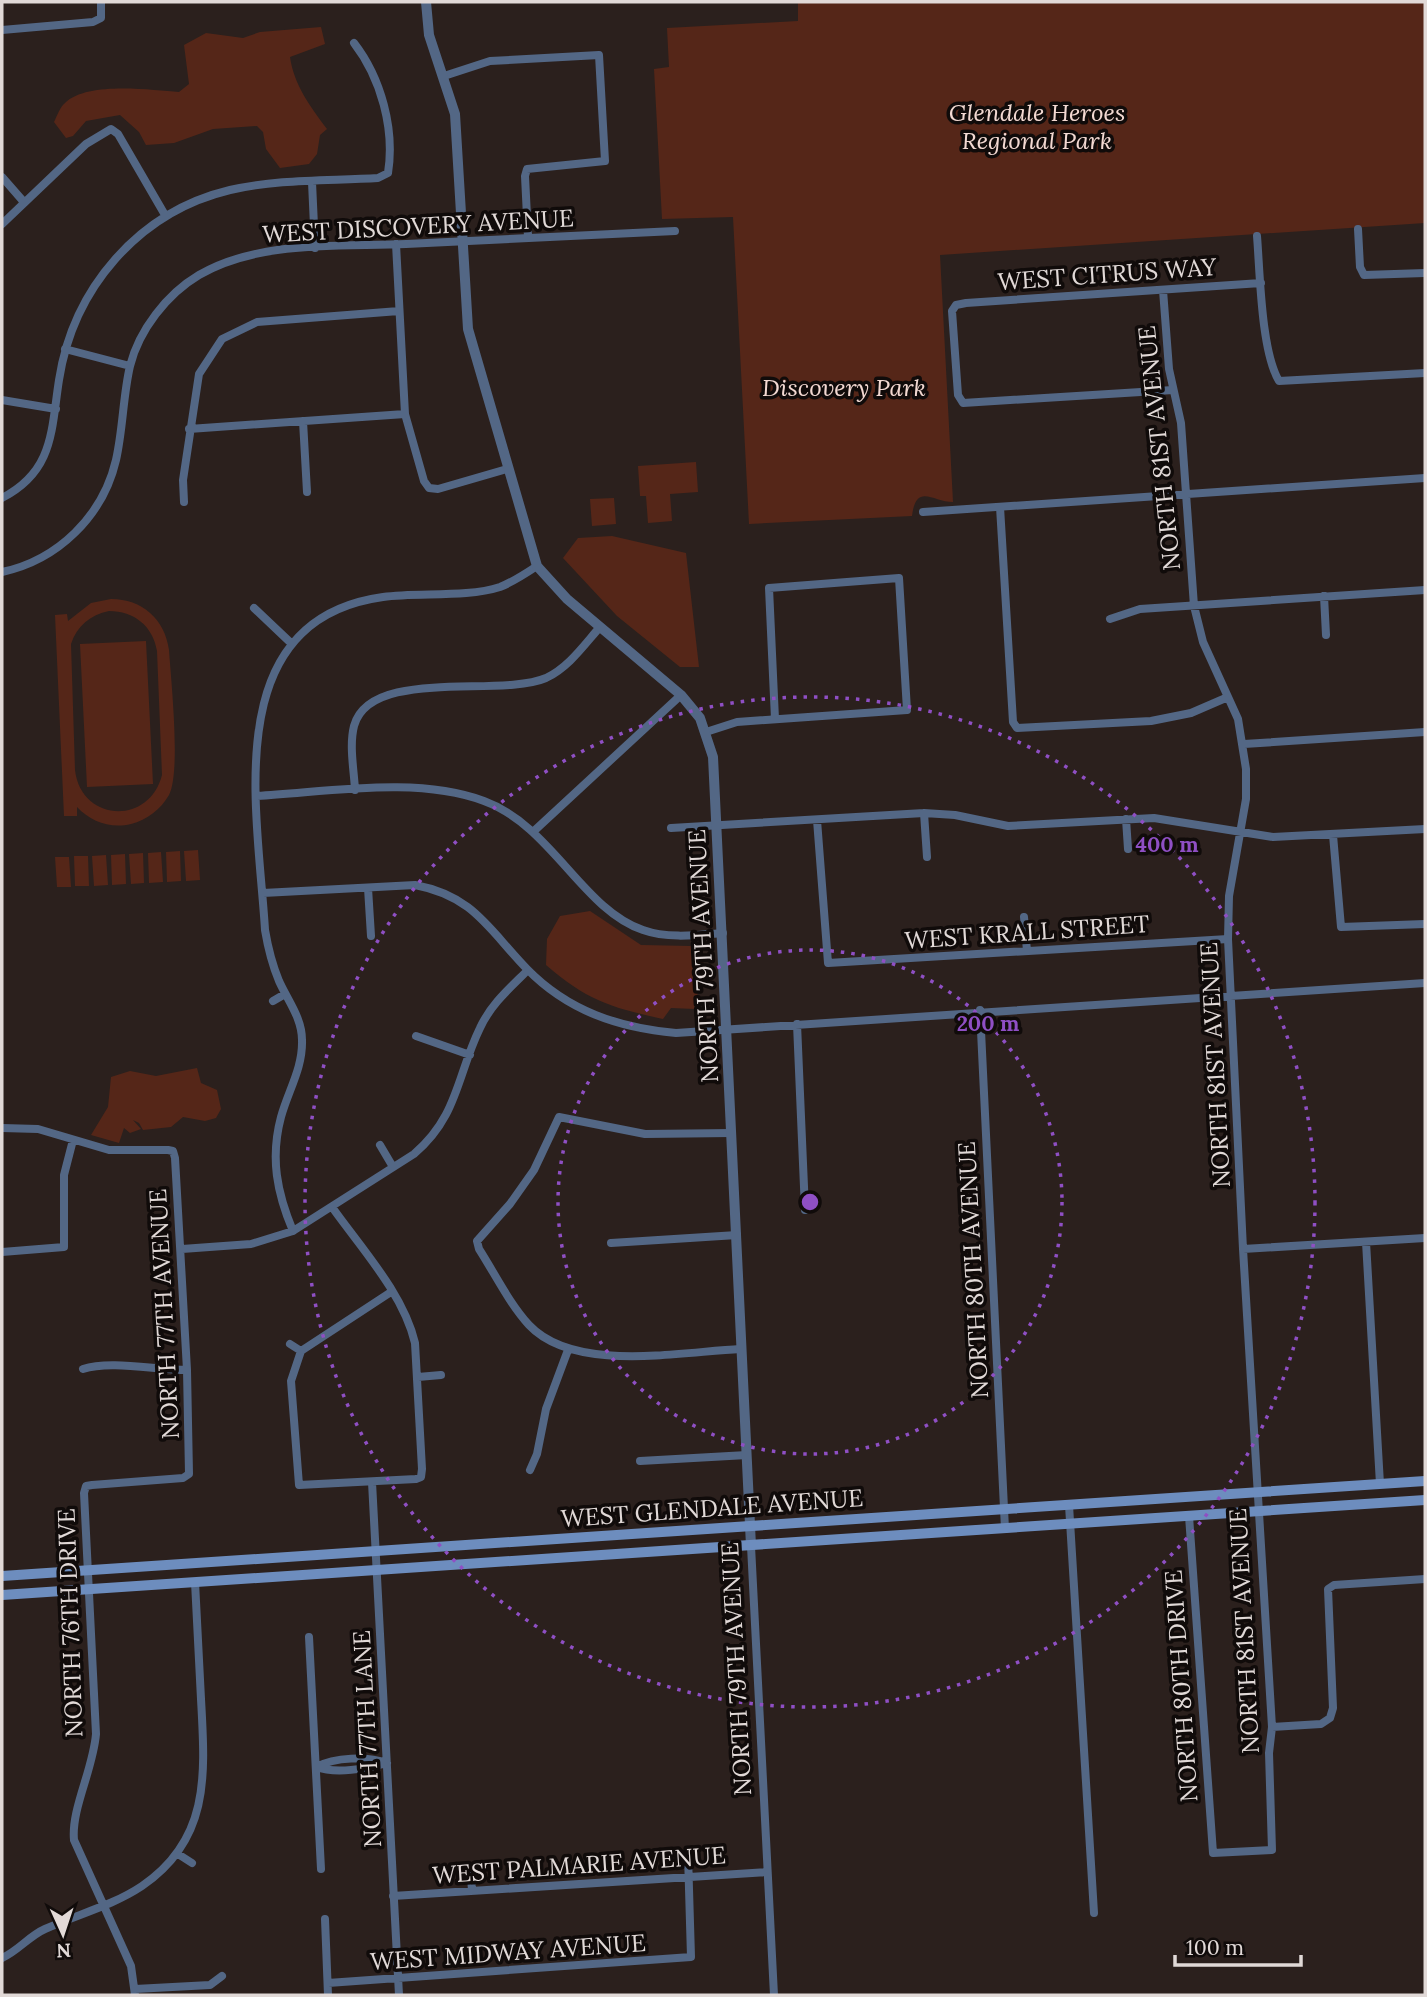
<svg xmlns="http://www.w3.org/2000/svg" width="1427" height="1997" font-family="Lora,serif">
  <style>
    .green { fill: #552618; fill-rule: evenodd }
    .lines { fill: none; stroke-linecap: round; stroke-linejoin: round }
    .minor { stroke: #536785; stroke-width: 8 }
    .tertiary { stroke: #536785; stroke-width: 10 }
    .secondary { stroke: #6d8dbe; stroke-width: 10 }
    .ring { fill: none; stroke: #8f4fc4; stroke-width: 3.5; stroke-dasharray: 3.5 7 }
    .labels { text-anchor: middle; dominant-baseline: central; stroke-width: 7; stroke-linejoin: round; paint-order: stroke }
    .park-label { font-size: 24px; font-style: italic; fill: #f3d9d2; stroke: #100b0a }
    .street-label { font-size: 24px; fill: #e1d9d7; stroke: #100b0a }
    .centre { fill: #8f4fc4; stroke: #100b0a; stroke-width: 3.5 }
    .ring-label { font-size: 21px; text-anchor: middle; font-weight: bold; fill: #8f4fc4; stroke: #100b0a; stroke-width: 7; stroke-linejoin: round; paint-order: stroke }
  </style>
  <rect width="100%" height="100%" fill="#2b201d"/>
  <path class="green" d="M798,2h627v221l-485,32 13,247c-20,0 -37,-20 -41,14l-163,8 -16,-307 -71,2 -8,-150 15,-2 -2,-39 131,-7z
    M321,27l4,17 -35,13c4,28 20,49 37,72l-7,6 -3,19 -8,10 -29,4 -14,-19 -3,-17 -6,-6 -44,3 -39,14 -28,2 -7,-13 -19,-17 -34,6 -13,15 -7,2 -12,-16c3,-6 6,-15 11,-19 22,-22 86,-13 114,-11l10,-8 -5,-39 22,-12 37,5 17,-6z
    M696,462l2,30 -28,2 2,27 -24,2 -2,-27h-6l-2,-30z
    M614,498l2,26 -24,2 -2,-27z
    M612,536l74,17 13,114h-19l-63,-51 -54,-58 15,-20z
    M111,599c31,0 54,20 58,51 2,30 12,122 0,145 -8,14 -22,25 -38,29 -20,5 -40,-2 -54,-17v9h-13l-9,-201 12,-1 1,7 23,-18zM109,611c25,0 44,15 48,40l5,124c-13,51 -81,47 -87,-5l-4,-126c6,-18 19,-29 38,-33z
    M146,641l7,143 -66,3 -7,-143z
    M198,850l2,30 -14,1 -2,-30z
    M180,851l1,30 -14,1 -1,-30z
    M161,852l2,30 -14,1 -1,-30z
    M143,853l1,30 -13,1 -2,-30z
    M125,854l1,30 -14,1 -1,-30z
    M106,855l2,30 -14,1 -2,-30z
    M74,856h14l1,30h-14z
    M55,857h14l2,30h-14z
    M590,911l51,34 50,1 13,9 -9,54 -24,-1 -8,11c-51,-11 -77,-19 -117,-54l1,-26 13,-23z
    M197,1068l4,15 16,7 4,19 -5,9 -11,3 -22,-4 -12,10 -28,3 -4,-7 -6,-3 8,9 -11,4 -6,-5 -5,15 -28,-8 17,-28 3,-30 19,-6 26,5z"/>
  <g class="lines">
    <path class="minor" d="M2,30l91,-8 8,-4v-16
      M444,76l46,-15 109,-6 6,106 -78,8 -2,7 3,61
      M2,177l21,24
      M312,182l3,66
      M2,224l84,-80 25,-15 7,5 47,81
      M1358,229l2,38 4,8 61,-2
      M1257,236c3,36 4,115 22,145l146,-8
      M396,244l9,170 19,67 5,7 9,1 69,-20
      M1163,290l6,79 12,54 13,183 9,36 35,77 8,50v30l-17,97 -1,43 15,310 29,478 -3,26 3,97 -59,3 -24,-337
      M65,349l65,17
      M1173,390l-210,13 -5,-8 -6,-84 4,-6 10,-2 295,-20
      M2,400l54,9
      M303,421l4,71
      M189,429l216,-15
      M2,498c52,-27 49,-67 57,-118 14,-91 79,-168 171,-190 47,-11 99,-9 148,-12l10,-5c7,-44 -7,-95 -34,-130
      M184,502l-1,-22 16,-106 23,-35 35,-17 142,-11
      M1000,507l13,215 4,6 134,-7 40,-8 37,-16
      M923,512l502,-34
      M2,572c56,-12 101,-56 114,-112 7,-31 7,-64 14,-94 9,-36 37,-72 69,-91 60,-35 140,-28 207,-31 89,-5 179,-9 269,-13
      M1324,596l2,39
      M254,608l38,36
      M1110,619l30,-10 285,-19
      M706,732l31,-10 170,-12 -8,-132 -130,10 6,131
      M1244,744l181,-12
      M355,790c-1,-20 -6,-44 -1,-64 16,-59 145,-28 192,-48 23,-11 38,-33 54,-51
      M257,796c72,-4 160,-20 227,5 68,25 98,108 159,129 25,9 55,5 80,3
      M924,813l3,44
      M1126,819l2,30
      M817,820l11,143 400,-24
      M671,828l253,-15 31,2 53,11 146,-8 119,19 152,-8
      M534,831l147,-136
      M1333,835l8,92 84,-3
      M368,888l3,48
      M263,893l152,-8c59,11 74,45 112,84 41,42 92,59 149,64l749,-50
      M1024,917l3,34
      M273,1001l12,-7
      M980,1010l25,519
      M797,1024l8,186
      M416,1036l54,19
      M2,1128l36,1 71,21h59l5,1 2,7 12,212 2,104 -6,4 -91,7 -6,1 -2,7 12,241c-3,36 -25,75 -22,106l57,126 4,29
      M732,1133l-87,1 -86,-17 -25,53 -24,34 -33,37 2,8c16,25 30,54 50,76 45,48 150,27 211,24
      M380,1145l13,22
      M332,1207c29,41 71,86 83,136l7,126 -1,8 -5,2 -117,6 -8,-104 10,-30 90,-59
      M293,1231c-16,-38 -23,-73 -12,-114 7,-26 22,-49 21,-77 0,-22 -14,-39 -23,-59 -7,-17 -11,-33 -14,-51 -7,-118 -48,-310 118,-333 36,-5 83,1 117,-10 13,-5 25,-13 37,-21
      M1366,1242l14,242
      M611,1243l126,-8
      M182,1249l69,-5 42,-13 121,-77c44,-37 43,-79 66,-126 11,-24 30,-40 48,-58
      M1243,1249l182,-11
      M2,1252l62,-5v-72l9,-35
      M290,1344l11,7
      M83,1369c27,-9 73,1 104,1
      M418,1377l23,-2
      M640,1461l107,-6
      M530,1470l7,-16 9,-45 22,-59
      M372,1482l27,513
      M1069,1505l25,408
      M751,1546l23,449
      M309,1637l12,232
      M1272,1727l49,-3 9,-6 3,-10 -5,-119 6,-4 91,-6
      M316,1767c19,-10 51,-11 71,-4
      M316,1767c20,7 50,2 71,-4
      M178,1854l14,9
      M470,1867l2,23
      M393,1896l374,-24
      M325,1919l3,76
      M2,1958c16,-7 27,-22 43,-29 33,-15 67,-23 97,-43 69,-47 63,-113 59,-187 -2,-39 -4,-78 -6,-117
      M328,1983l363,-26 -3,-102
      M135,1989l75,-4 12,-9"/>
    <path class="tertiary" d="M426,2l3,33 26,79 13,215 69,237 30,33 114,96 19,23 13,39 38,789"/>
    <path class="secondary" d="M2,1576l1423,-95
      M2,1595l1423,-95"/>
  </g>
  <g class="ring">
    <circle cx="810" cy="1202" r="252"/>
    <circle cx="810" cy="1202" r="505"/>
  </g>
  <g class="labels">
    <g class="park-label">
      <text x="1037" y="112">Glendale Heroes<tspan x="1037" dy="28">Regional Park</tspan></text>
      <text x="844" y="387">Discovery Park</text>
    </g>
    <g class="street-label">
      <text transform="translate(418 226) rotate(-3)">WEST DISCOVERY AVENUE</text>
      <text transform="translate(1107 274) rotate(-4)">WEST CITRUS WAY</text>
      <text transform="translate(1159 448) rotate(-96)">NORTH 81ST AVENUE</text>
      <text transform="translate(1027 932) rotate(-4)">WEST KRALL STREET</text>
      <text transform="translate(703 956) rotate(-93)">NORTH 79TH AVENUE</text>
      <text transform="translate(1215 1065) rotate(-93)">NORTH 81ST AVENUE</text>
      <text transform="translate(973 1270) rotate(-93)">NORTH 80TH AVENUE</text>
      <text transform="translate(164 1314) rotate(-93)">NORTH 77TH AVENUE</text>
      <text transform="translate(712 1508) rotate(-4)">WEST GLENDALE AVENUE</text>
      <text transform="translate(70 1623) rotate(-92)">NORTH 76TH DRIVE</text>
      <text transform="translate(1244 1631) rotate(-93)">NORTH 81ST AVENUE</text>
      <text transform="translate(736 1669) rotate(-93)">NORTH 79TH AVENUE</text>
      <text transform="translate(1181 1686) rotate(-94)">NORTH 80TH DRIVE</text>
      <text transform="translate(367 1739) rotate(-93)">NORTH 77TH LANE</text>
      <text transform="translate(579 1865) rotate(-4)">WEST PALMARIE AVENUE</text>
      <text transform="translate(508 1952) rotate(-4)">WEST MIDWAY AVENUE</text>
    </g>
  </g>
  <circle cx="810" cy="1202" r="10" class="centre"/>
  <g class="ring-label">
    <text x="1167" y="852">400 m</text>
    <text x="988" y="1031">200 m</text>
  </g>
  <rect width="1427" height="1997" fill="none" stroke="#e1d9d7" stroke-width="7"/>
  <g transform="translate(63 1934) rotate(177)" stroke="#100b0a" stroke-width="5" paint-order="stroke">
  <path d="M0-5L12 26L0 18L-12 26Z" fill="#e1d9d7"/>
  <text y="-10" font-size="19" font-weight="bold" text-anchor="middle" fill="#e1d9d7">N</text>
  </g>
  <path d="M1175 1955v10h126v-10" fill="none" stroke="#e1d9d7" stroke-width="3.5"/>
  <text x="1186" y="1955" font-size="21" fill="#e1d9d7" stroke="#100b0a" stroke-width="5" paint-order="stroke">100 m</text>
</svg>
